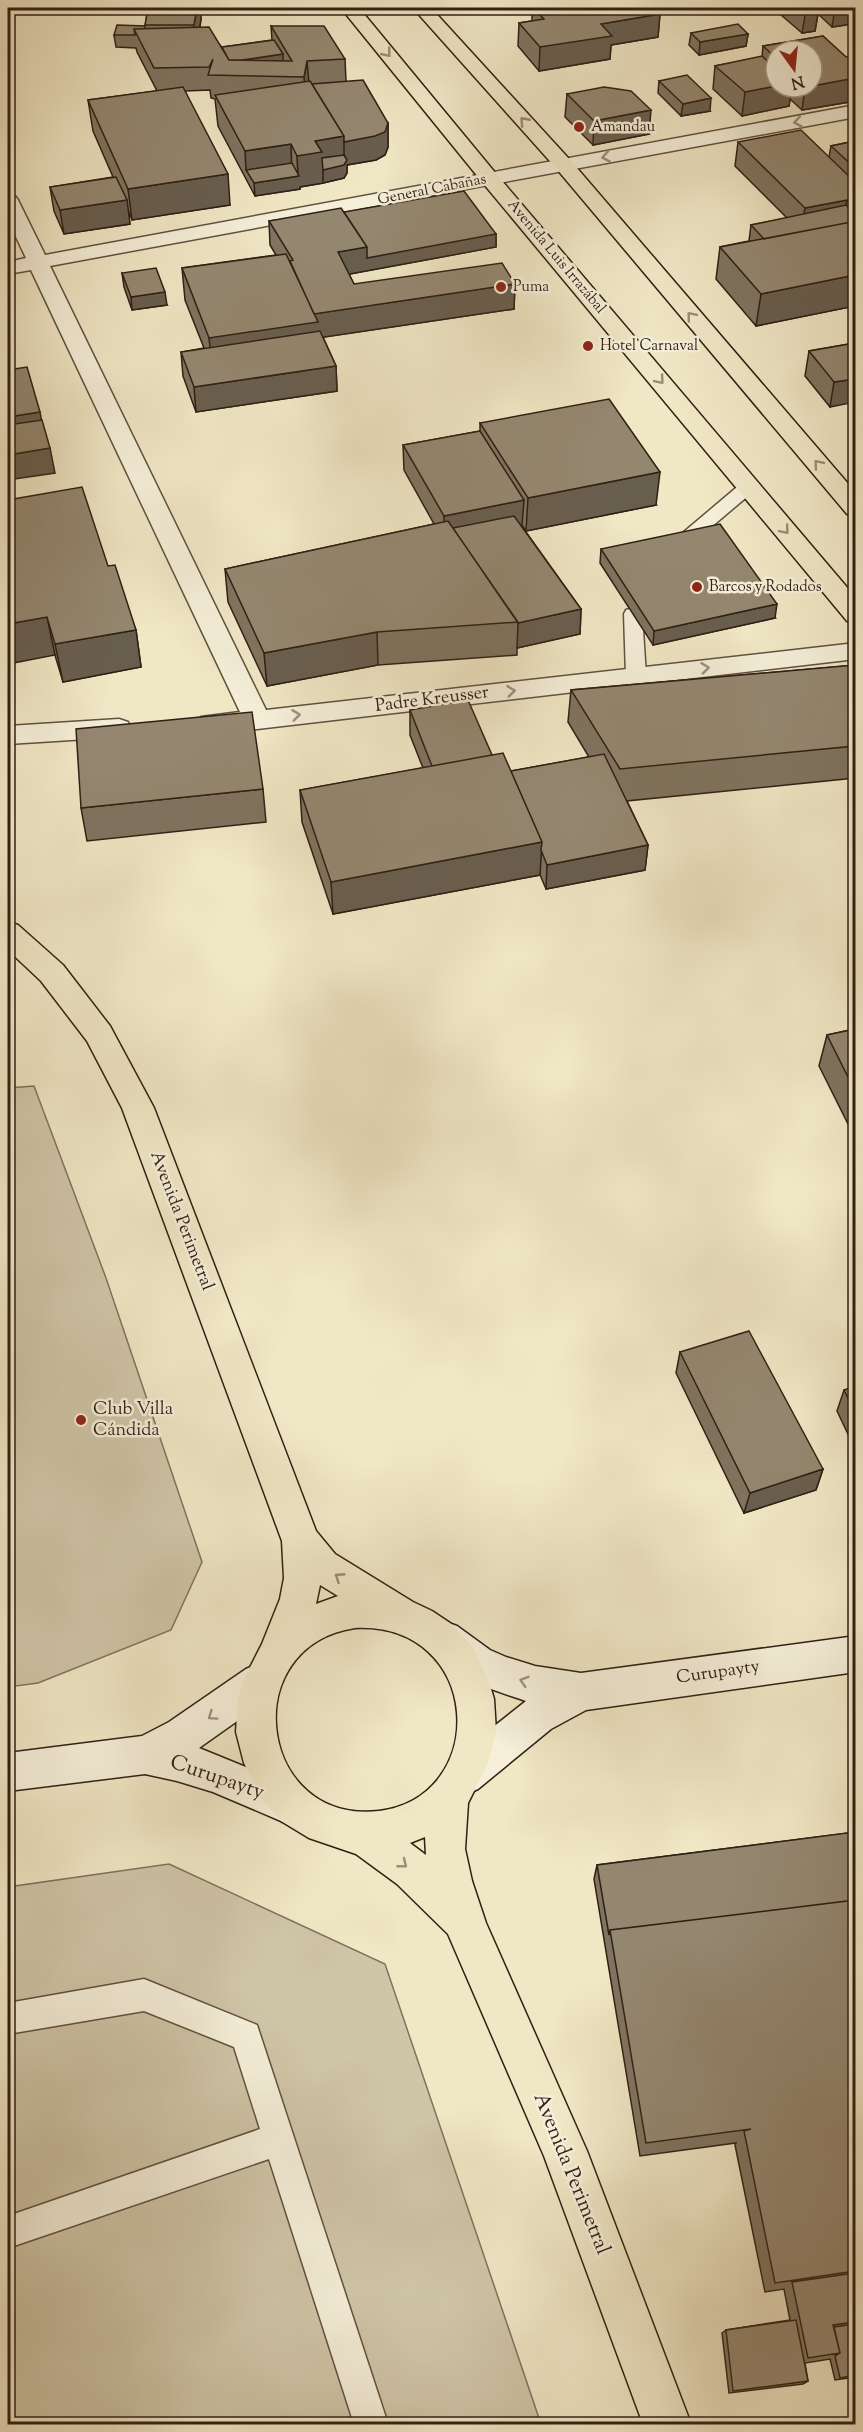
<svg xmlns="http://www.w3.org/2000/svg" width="863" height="2432" font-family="'Sorts Mill Goudy',serif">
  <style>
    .green { fill: #cfc5a7; stroke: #80725e; stroke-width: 1.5 }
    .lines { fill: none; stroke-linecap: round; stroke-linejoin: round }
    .lane-casing { stroke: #605140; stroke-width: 3 }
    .street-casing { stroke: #605140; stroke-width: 3 }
    .secondary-casing { stroke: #301f14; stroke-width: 3 }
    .primary-casing { stroke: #301f14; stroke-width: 3 }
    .highway-casing { stroke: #301f14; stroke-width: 3 }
    .lane { fill: #f5efd9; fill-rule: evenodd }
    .street { fill: #f5efd9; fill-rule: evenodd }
    .secondary { fill: #f5efd9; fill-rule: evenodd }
    .primary { fill: #f0e7c5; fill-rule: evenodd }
    .highway { fill: #f0e7c5; fill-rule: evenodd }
    .wall { fill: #7f7460; stroke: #301f14; stroke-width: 1.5; fill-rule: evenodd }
    .shaded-wall { fill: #685e4e; stroke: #301f14; stroke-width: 1.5 }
    .building { fill: #948770; stroke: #301f14; stroke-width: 1.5 }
    .oneway { stroke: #9a8d75 }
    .oneway2 { stroke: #9c9180 }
    .poi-dot { fill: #8f2418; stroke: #f5efd9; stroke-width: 2 }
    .labels { text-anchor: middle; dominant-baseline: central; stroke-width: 5; stroke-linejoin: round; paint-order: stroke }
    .far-poi-label { font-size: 15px; fill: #301f14; stroke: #f5efd9; text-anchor: start }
    .far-street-label { font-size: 15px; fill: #301f14; stroke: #f5efd9 }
    .street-label { font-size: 18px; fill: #301f14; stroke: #f5efd9 }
    .poi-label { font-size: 18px; fill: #301f14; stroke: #f5efd9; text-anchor: start }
    .near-street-label { font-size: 21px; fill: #301f14; stroke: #f5efd9 }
  </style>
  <rect width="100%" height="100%" fill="#f0e7c5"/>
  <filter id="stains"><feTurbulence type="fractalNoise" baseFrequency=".00333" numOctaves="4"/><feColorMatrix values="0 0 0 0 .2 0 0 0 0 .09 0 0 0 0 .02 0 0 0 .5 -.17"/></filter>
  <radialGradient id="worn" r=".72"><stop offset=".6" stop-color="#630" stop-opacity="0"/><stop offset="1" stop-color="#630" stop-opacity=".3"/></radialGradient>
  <path class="green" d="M34,1086l72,192 96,284 -31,68 -133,53 -30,4v-599z
    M169,1864l216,100 156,460h-533v-537z"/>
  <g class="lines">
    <g class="lane-casing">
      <path id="lane" d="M749,481l6,1 3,4 -3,4 -71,60h-12l-3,-4 3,-4 71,-60z
        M633,608l7,2 2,4 4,62 -3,4h-14l-3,-4 -2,-62 2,-4z
        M144,1979l113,46 131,399h-34l-85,-265 -261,89v-32l252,-87 -26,-82 -90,-36 -136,23v-31z"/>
    </g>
    <g class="street-casing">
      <path id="street" d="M856,105v12l-806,149 216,444 590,-67v16l-599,70 -47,3 -9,-3 -4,-6 4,-6 39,-5 -209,-442 -23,4v-12l18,-4 -18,-38v-26l7,2 3,4 27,55z
        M119,719l9,3 4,6 -4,6 -9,3 -111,7v-18z"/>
    </g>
    <g class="secondary-casing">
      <path id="secondary" d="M443,1621l14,5 33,24 16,7 29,9 46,7 275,-37v36l-270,38 -35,19 -73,60 -14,6 -14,-6 -6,-14 6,-14 76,-60c-33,-11 -87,-27 -102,-62l5,-13z
        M260,1663l14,6 5,13 -5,13 -75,53 103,42 6,14 -6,14 -14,6 -75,-32 -36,-11 -32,-7 -137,17v-38l134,-17 27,-14 77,-53z"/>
    </g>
    <g class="primary-casing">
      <path id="primary" d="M8,922l10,3 45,40 47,61 44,82 162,423 19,23 78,48 19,9 18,12 22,23 16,33 6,20 2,33 -8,31 -20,40 -3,46 7,32 14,42 101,228 104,273h-48l-99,-268 -96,-222 -51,-50 -41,-30 -47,-16 -28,-17 -21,-24 -16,-34 -8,-31 2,-33 6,-20 18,-35 18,-45 4,-21 -2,-37 -160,-433 -35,-67 -46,-60 -33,-31zM320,1585l18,11 -22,8zM355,1628c128,-6 136,169 24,183 -121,14 -144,-165 -24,-183zM425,1837l1,18 -16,-12z"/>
    </g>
    <g class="highway-casing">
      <path id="highway" d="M341,8h18l138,167 359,423v25l-9,-2 -364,-438z
        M413,8h18l139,152 286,333v23l-9,-2 -291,-346z"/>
    </g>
    <use href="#lane" class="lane"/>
    <use href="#street" class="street"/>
    <use href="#secondary" class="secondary"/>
    <use href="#primary" class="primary"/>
    <use href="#highway" class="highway"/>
  </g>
  <path class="wall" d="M148,8h52l1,11 -1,8 22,20 50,-7 -1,-14 74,33 1,22 42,42v24l-3,8 -9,5 -29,5v8l-3,5 -21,5 -23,4v2l-45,7 -37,-70 -3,-27 -4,-1 -1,-8 -25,1 45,114 -98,15 -4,-10 2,14 -66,10 -10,-23 -4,-24 63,-10 -20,-46 -5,-31 69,-9 -20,-39 -1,-4 -20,-1 -2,-12 31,-9z
    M532,8h80l1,1 47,5 -2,23 -47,8 -1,14 -71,12 -21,-25 1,-23 13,-2z
    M773,8h82v6l-1,1 -2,9 -20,3 -14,-13 -3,17 -13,2z
    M691,33l57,1 -2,12 -47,9 -10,-10z
    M823,36l23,21 9,-2v46l-53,9 -12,-11 -1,7 -47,10 -29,-27 2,-23 47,-9 1,-11zM776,51h36v36h-36z
    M659,81l51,30 -29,5 -23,-23z
    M567,94l82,40 -56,11 -28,-28z
    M855,141v165l-99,20 -40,-47 4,-32 29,-6 2,-16 36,-7 -52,-52 3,-24 91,15 2,-11z
    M344,212l152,22v13l-147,27 5,10h161l-1,25 -191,28 13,29 1,25 -141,21 -13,-36 -2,-24 23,-4 -19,-48 -3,-32 94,-13 -6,-10 -1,-24z
    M122,273l45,32 -35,5 -8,-23z
    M855,343l-25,64 -25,-31 4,-25z
    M480,423l176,82 -130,26 -4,-6h-1l60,84 -1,25 -63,14v7l-139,10 -111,21 -39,-84 -3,-33 209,-45 -30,-54 -1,-25 77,-14z
    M8,500l100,66 28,64 5,37 -78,15z
    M601,549l174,69 -122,27 -53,-82z
    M855,665v113l-228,23 21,44 -3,25 -99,19 -6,-14 -207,39 -31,-92 -2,-32 123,-22 -13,-33v-25l82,45 19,16 78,-14 -21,-35 3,-32z
    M263,789l3,33 -179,19 -6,-33z
    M855,1029v107h-1l-35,-70 8,-31z
    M680,1352l143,117 -7,21 -72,23 -68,-140z
    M855,1387v62l-18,-38 7,-21z
    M855,1832v545l-20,3 -5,-21 -25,4 3,18 -5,3 -74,9 -7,-60 4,-3 64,-10 -6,-31 -19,3 -30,-147 1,-2 -96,13 -46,-277 3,-14z"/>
  <path class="shaded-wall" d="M197,8h3l1,11 -5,29 -2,-23z
    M753,8h13l-14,2z
    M819,8l-4,23 -13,2 4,-23z
    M845,8h10v6l-1,1 -2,9 -20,3 2,-13z
    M660,14l-2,23 -47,8 -1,14 -71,12 1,-24 61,-23z
    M748,34l-2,12 -47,9 1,-13z
    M283,54v13l-58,-4z
    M307,61l2,23 -3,17 -2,-24z
    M855,78v23l-53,9 3,-23h7v-1z
    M776,86v1h16l-3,19 -47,10 3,-24z
    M711,98l-1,13 -29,5 2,-12z
    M651,110l-2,24 -56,11 1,-24z
    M388,123v24l-3,8 -9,5 -29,5v8l-3,5 -21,5v-13v13l-23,4v2l-45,7 -1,-13 44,-7 -1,-20 18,-15 29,-5v28v-22z
    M291,144l1,32 -46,-6 -1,-19z
    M228,174l2,31 -98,15 -4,-31z
    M127,200l3,24 -66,10 -4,-24z
    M847,200l-4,24 -42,8 4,-24z
    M496,234v13l-157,29 -1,-24 29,-5z
    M855,275v31l-99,20 5,-32z
    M515,284l-1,25 -196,29 -105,33 -4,-33 102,-24z
    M165,292l2,13 -35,5 -1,-13z
    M8,344l2,13h-2z
    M336,366l1,25 -141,21 -2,-25z
    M855,379v23l-25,5 4,-25z
    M40,412l6,33 -38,6v-34z
    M50,448l5,25 -47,7v-25z
    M660,472l-4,33 -130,26 2,-33z
    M524,500l-2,25 -78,16v-25z
    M777,604l-2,14 -122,27 1,-14z
    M581,609l-1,25 -63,14 1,-25z
    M47,617l8,38 -47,9v-40z
    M136,630l5,37 -78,15 -8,-38z
    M377,632l1,33 -111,21 -3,-33z
    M542,842l-2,33 -207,39 -2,-32z
    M648,845l-3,25 -99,19 1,-24z
    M823,1469l-7,21 -72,23 6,-20z"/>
  <path class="building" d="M148,8h49l-3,17h-49z
    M533,8h79l1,1 7,-1h34l6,6 -59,10 11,12 -72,11 -21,-24 25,-4z
    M802,8h17l-13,2z
    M827,8h23l4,3 -20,3z
    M738,24l10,10 -48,8 -9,-9z
    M117,25l28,1v3h-11l1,6h-21z
    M271,26h53l21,33 -38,2 -3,16 -96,-2 5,-16 -4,8 -55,1 -20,-39 75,-2 20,33 63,1z
    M823,36l23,21 9,-2v23l-43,8v-35h-36v7l-13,-12z
    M274,40l9,14 -41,6h-13l-7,-13z
    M762,56l14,13v17l-31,6 -30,-26z
    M687,75l24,23 -28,6 -24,-23z
    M363,80l25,43 -3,9 -10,4 -31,6v-6l-32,-52z
    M310,81l34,55 -29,5 7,11 -25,4 -6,-12 -46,7 -30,-56z
    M183,87l45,87 -100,15 -40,-89z
    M604,87l27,4 20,19 -57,11 -27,-27z
    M801,130l54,52v26l-8,-8 -42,8 -67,-66z
    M855,141v27l-24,-22z
    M344,155l3,5 -3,5 -21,5 -1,-12z
    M292,163l7,13 -45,7 -8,-13z
    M116,177l11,23 -67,10 -10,-23z
    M464,191l32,43 -129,24v-11l-23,-35z
    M846,205l9,10v10h-2l-2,-3 -87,17 -13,-14z
    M341,208l26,39 -29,5 16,32 148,-21 13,21 -201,30 -24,-53 3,-1 -24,-39z
    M851,222l4,5v48l-94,19 -41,-47z
    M286,254l32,68 -109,16 -27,-70z
    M156,268l9,24 -34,5 -9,-24z
    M320,331l16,35 -142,21 -13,-35z
    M855,343v36l-21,3 -25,-31z
    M27,367l13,45 -32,5v-47z
    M609,399l51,73 -132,26 -48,-75z
    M42,420l8,28 -42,7v-30z
    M480,431l44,69 -80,16 -41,-71z
    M82,487l26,79 7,-1 21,65 -81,14 -8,-27 -39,7v-124z
    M514,516l67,93 -63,14 -65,-95z
    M448,521l70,101 -141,10 -113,21 -39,-84z
    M720,524l57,80 -123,27 -53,-82z
    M855,665v81l-235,23 -49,-79z
    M468,700l24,55 -60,11 -22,-56z
    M252,712l11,77 -182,19 -5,-79z
    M503,753l39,89 -211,40 -31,-92z
    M604,754l44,91 -101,20 -6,-15 1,-8 -31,-71z
    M855,1029v62l-28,-56z
    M749,1331l74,138 -73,24 -70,-141z
    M855,1387v26l-11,-23z
    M855,1832v68l-245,30 -1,5 -12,-70z
    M855,1900v371l-80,12 -31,-152 7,-2 -105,14 -36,-213z
    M855,2273v49l-22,3 7,28 -32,5 -16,-76z
    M796,2320l12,61 -75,10 -7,-61z
    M855,2324v51l-15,3 -5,-22 5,-3 -6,-26z"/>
  <defs><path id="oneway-chevron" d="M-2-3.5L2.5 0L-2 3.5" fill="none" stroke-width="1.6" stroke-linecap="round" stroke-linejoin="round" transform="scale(1.5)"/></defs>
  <g class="oneway">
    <use href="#oneway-chevron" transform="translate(387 53) rotate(51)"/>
    <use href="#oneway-chevron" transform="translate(524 121) rotate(-132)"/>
    <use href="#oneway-chevron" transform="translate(691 316) rotate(-130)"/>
    <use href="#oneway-chevron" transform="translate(660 380) rotate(50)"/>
    <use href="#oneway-chevron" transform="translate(818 464) rotate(-130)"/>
    <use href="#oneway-chevron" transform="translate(785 530) rotate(50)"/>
    <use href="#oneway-chevron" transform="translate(339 1577) rotate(-147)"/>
    <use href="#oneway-chevron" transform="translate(403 1864) rotate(39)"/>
  </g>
  <g class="oneway2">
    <use href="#oneway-chevron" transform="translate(798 122) rotate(170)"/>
    <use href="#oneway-chevron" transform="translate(606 157) rotate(170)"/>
    <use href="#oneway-chevron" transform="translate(705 668) rotate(-7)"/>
    <use href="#oneway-chevron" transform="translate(511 691) rotate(-7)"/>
    <use href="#oneway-chevron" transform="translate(296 715) rotate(-7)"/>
    <use href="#oneway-chevron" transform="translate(524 1681) rotate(-163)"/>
    <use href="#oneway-chevron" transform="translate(212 1716) rotate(145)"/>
  </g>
  <g class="poi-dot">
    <circle cx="579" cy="127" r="6"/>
    <circle cx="501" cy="287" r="6"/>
    <circle cx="588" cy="346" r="6"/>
    <circle cx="697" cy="587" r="6"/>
    <circle cx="81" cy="1420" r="6"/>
  </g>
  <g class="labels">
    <g class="far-poi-label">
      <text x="591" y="127">Amandau</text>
      <text x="513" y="287">Puma</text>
      <text x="600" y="346">Hotel Carnaval</text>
      <text x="709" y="587">Barcos y Rodados</text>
    </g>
    <g class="far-street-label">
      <text transform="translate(432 190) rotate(-11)">General Cabañas</text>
      <text transform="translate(556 257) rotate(50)">Avenida Luis Irrazábal</text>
    </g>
    <g class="street-label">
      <text transform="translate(432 700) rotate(-7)">Padre Kreusser</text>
      <text transform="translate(181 1221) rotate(69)">Avenida Perimetral</text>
      <text transform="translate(718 1673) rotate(-8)">Curupayty</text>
    </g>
    <g class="poi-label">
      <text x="93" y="1410">Club Villa<tspan x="93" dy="21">Cándida</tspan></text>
    </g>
    <g class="near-street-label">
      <text transform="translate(217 1778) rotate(19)">Curupayty</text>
      <text transform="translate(571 2174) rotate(68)">Avenida Perimetral</text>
    </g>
  </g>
  <rect width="863" height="2432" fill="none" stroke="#f0e7c5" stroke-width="30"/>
  <rect x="9" y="9" width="845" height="2414" fill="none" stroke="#301f14" stroke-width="3"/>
  <rect x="15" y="15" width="833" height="2402" fill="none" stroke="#301f14" stroke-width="1.5"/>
  <g transform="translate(794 69) rotate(165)"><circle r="28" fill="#f5efd9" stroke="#a69c8a" stroke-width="1.5"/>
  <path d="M0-4.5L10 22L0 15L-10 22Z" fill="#8f2418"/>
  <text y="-9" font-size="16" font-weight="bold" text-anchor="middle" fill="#301f14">N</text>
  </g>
  <rect width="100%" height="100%" filter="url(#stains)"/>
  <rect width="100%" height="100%" fill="url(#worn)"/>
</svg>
